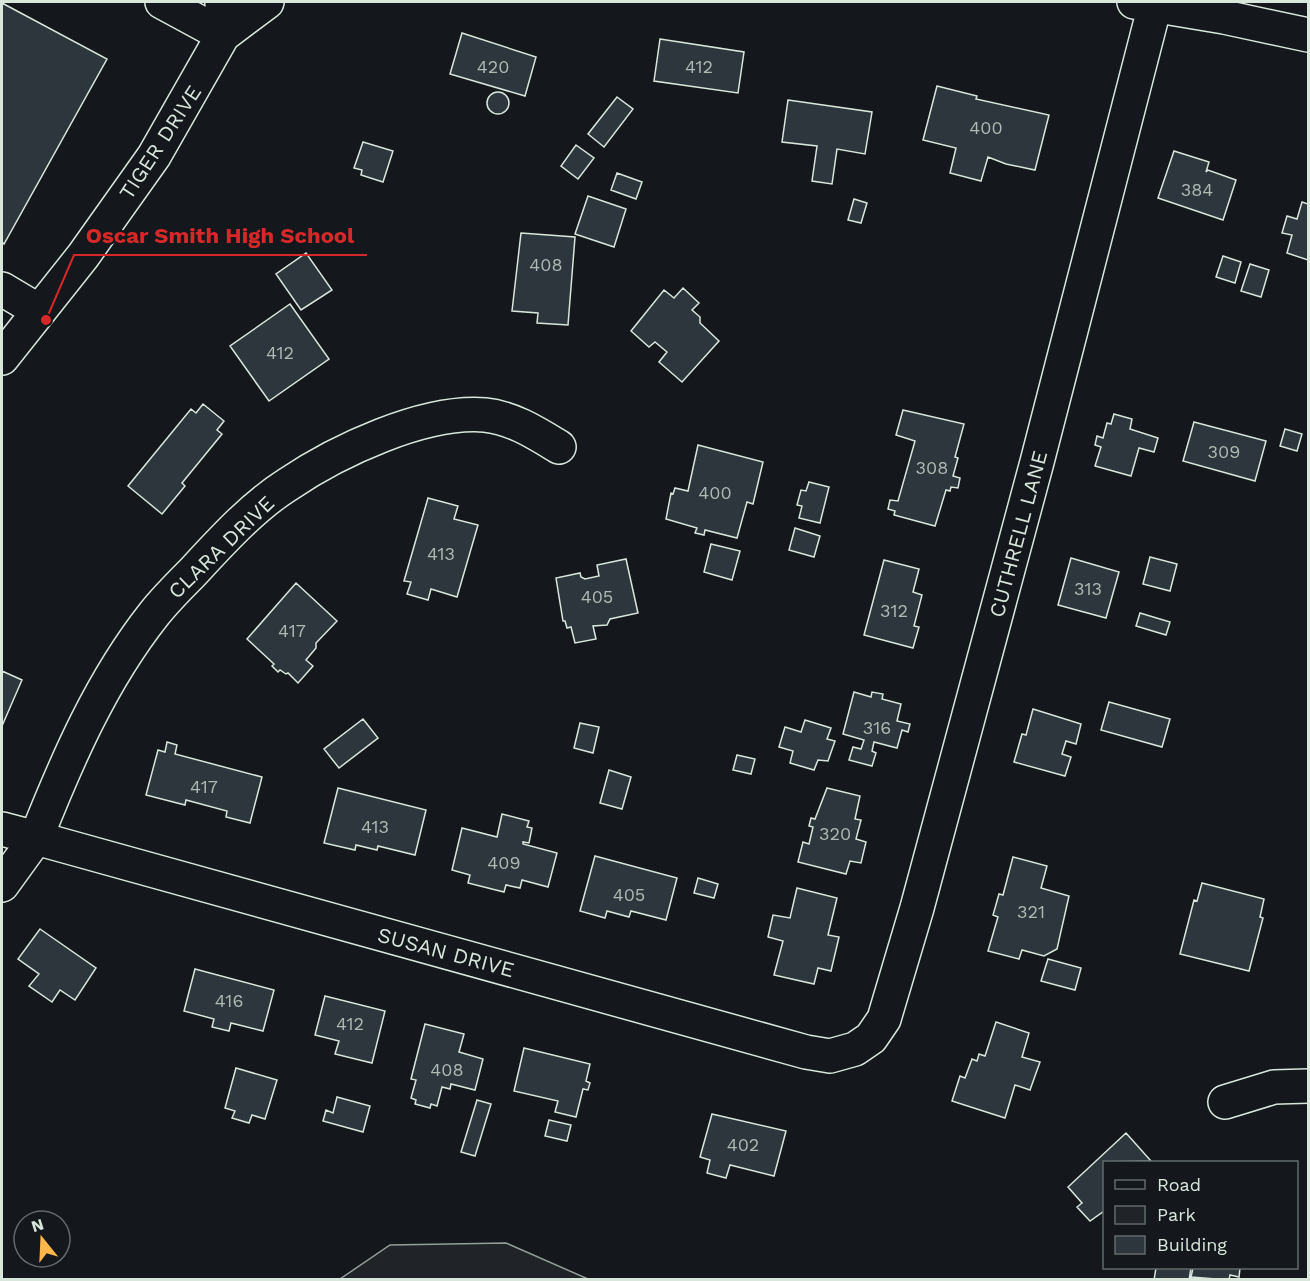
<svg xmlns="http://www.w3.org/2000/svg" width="1310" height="1281" font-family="'Work Sans',sans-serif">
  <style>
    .green { fill: #202428; stroke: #939e99; stroke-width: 1.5 }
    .building { fill: #2c363c; stroke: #d8e6dc; stroke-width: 1.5 }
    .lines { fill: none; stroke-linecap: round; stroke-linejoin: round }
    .minor-casing { stroke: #d8e6dc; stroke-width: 36 }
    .major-casing { stroke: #d8e6dc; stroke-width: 36 }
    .minor { stroke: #14181c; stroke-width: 33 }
    .major { stroke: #14181c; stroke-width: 33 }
    .labels { text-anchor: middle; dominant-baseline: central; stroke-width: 4.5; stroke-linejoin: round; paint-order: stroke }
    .number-label { font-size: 18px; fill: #adbab4 }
    .street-label { font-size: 21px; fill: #d8e6dc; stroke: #14181c }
    .leader { fill: none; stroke: #d62828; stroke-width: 2 }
    .callout-dot { fill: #d62828; stroke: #14181c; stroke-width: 2 }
    .callout-label { font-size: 22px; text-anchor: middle; font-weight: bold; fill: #d62828; stroke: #14181c; stroke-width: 4.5; stroke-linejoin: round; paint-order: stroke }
  </style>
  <rect width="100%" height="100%" fill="#14181c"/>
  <path class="green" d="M506,1243l82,36h-248l50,-34z"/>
  <path class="building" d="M2,3l105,56 -103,185 -2,-2z
    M462,33l74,24 -11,39 -75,-22z
    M660,39l84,13 -6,41 -84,-12z
    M937,86l40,10 -1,3 73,16 -14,55 -29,-6 -18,-7 -7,24 -31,-8 6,-25 -33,-8z
    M487 103a11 11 0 1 1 22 0a11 11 0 1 1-22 0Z
    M617,97l16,12 -29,38 -16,-13z
    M788,100l84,12 -7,42 -28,-5 -5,35 -20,-3 5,-35 -35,-4z
    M363,142l30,9 -10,31 -22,-7 1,-5 -8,-2z
    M576,145l18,13 -16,21 -17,-13z
    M1174,151l35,11 -3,10 2,-2 28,10 -13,40 -65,-22z
    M617,173l25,9 -6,17 -25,-9z
    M588,196l38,13 -12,38 -39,-13z
    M854,199l13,4 -6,20 -13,-3z
    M1302,202l6,2v56l-21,-7 5,-18 -10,-2 5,-17 10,3z
    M521,233l54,4 -7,88 -31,-2 1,-10 -26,-2z
    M306,253l26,37 -31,20 -25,-36z
    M1223,256l18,6 -6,21 -19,-6z
    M1250,264l19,6 -8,27 -20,-6z
    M683,288l16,15 -7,7 8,7v6l19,18 -37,41 -23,-20 8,-10 -12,-10 -6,5 -18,-16 33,-41 10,8z
    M290,304l39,55 -60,42 -39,-55z
    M203,404l21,17 -7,9 5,4 -40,49 3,3 -23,28 -34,-28 63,-77 5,4z
    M903,410l61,14 -9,33 3,1 -5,18 7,2 -2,10 -7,-1 -1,4 -4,-1 -11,36 -41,-11 1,-4 -7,-2 2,-9 8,1 17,-60 -19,-6z
    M1114,414l18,5 -2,10 28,9 -4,14 -15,-4 -8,28 -36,-10 6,-19 -6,-2 2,-9 6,2 4,-15 4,1z
    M1194,422l72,19 -11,40 -72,-20z
    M1285,429l17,5 -5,17 -17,-5z
    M698,445l65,17 -10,42 -6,-2 -10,36 -32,-8 -1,5 -9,-2 2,-5 -31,-9 5,-26 2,1 2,-6 13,3z
    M809,482l20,5 -9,36 -21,-5 3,-12 -5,-1 4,-15 5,1z
    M428,498l30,8 -4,13 24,6 -21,72 -26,-8 -3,11 -21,-6 4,-12 -7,-1z
    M795,528l25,8 -6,21 -25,-7z
    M711,544l29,7 -8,29 -28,-8z
    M1150,557l27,7 -7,27 -27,-7z
    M1071,558l48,14 -13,46 -48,-13z
    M626,559l12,54 -28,6 -3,6 -14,1 3,13 -21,4 -4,-16 -4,1 -2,-7h-2l-7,-43 24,-5 1,4 4,2 14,-3 -2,-11z
    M884,560l35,9 -6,23 9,3 -8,31 5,1 -6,21 -49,-13z
    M296,583l41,38 -21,22v5l-10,12 7,6 -15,17 -10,-10 -2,1 -6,-4 -2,2 -6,-6 2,-2 -27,-25z
    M1140,613l30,9 -4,13 -30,-9z
    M2,671l20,9 -20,46z
    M854,692l17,5 1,-5 11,2 -1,5 19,5 -4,17 13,3 -2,8 -6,-2 -5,18 -23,-6 -2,9 4,2 -4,13 -23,-6 4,-13 8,2 3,-9 -21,-6z
    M1109,702l61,17 -8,28 -61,-17z
    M1033,709l48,15 -5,20 -10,-3 -4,13 9,3 -6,19 -51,-14 8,-28 4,1z
    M363,719l15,19 -39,30 -15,-19z
    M805,720l26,8 -4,11 8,2 -7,20 -10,-1 -4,10 -24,-7 3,-12 -14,-4 6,-20 16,5z
    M580,723l19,4 -6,26 -19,-5z
    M167,742l10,3 -2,9 87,23 -12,46 -24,-6 1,-6 -41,-11 -1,5 -39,-10 12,-45 7,2z
    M737,755l18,4 -4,15 -18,-4z
    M609,770l22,7 -9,32 -22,-6z
    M338,788l88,22 -11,45 -37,-9 -1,4 -21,-5 -1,5 -31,-7z
    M827,788l33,8 -5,23 6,1 -5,19 10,3 -5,21 -11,-2 -4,13 -48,-12 5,-20 6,2 4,-17 -4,-1 2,-8 4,1z
    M502,814l27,7 -2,6 5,1 -3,15 -6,-1v2l34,9 -9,34 -26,-7 -2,8 -14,-3 -2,7 -36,-9 2,-8 -18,-5 10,-42 35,9z
    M595,856l82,22 -11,42 -35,-9 -2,6 -22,-6 -2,7 -25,-7z
    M1013,857l34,9 -6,22 28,8 -12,53 -13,7 -22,-6 -3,9 -31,-8 10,-34 -5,-2 6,-21 4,1z
    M698,878l20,6 -4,14 -20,-5z
    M1202,883l62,16 -4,18 3,1 -14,53 -69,-17 14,-54 3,1z
    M797,888l40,10 -9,37 11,2 -8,34 -13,-3 -4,16 -40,-9 9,-34 -15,-4 5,-22 17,3z
    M40,929l56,39 -21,32 -15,-10 -8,12 -23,-16 10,-12 -21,-15z
    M1048,959l33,9 -6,22 -34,-9z
    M195,969l79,21 -11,41 -32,-8 -2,8 -17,-4 2,-8 -30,-8z
    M325,996l60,15 -13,52 -37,-9 4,-13 -24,-6z
    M996,1022l33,11 -7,24 18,5 -10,28 -15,-5 -10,33 -53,-17 8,-25 5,2 7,-19 5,2 2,-7 6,2z
    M425,1024l39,10 -5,18 24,7 -8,31 -24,-6 -1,5 -8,-2 -5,19 -6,-2 -1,4 -15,-4 1,-4 -5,-2 5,-18 -5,-1z
    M524,1048l66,16 -4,17 4,2 -2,7 -5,-1 -7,28 -21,-5 3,-11 -44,-10z
    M236,1068l41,12 -12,39 -13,-4 -3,8 -17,-5 3,-7 -10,-3z
    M337,1097l33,9 -7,26 -40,-11 3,-11 7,3z
    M477,1100l14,4 -16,52 -14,-4z
    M712,1114l74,17 -12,45 -44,-11 -4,13 -19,-5 3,-13 -10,-3z
    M549,1120l22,5 -4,16 -22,-5z
    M1126,1133l25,28 -47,1v49l-14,10 -13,-14 5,-4 -14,-16z
    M1156,1268h35l-2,12h-35z
    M1193,1268h47l-1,9 -9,-2 -1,5 -38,-3z"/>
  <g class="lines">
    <g class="minor-casing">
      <path id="minor" d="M162,2l61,33
        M222,2l1,33
        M2,289l37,22
        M2,358l81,-102 71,-100 69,-121 44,-33
        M2,829l34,9c31,-78 65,-157 118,-224 11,-14 24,-27 37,-40 29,-31 60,-66 96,-89 50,-34 137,-75 198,-70 28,3 51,18 74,32
        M2,885l34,-47 770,214 24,4 25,-7 16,-11 13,-19 33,-111 120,-446 118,-457
        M1225,1102l49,-15 34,-1"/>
    </g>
    <g class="major-casing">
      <path id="major" d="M1134,2l90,15 84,18"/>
    </g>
    <use href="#minor" class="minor"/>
    <use href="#major" class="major"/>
  </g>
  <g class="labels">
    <g class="number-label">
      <text x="493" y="66">420</text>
      <text x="699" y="66">412</text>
      <text x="986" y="127">400</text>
      <text x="1197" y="189">384</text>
      <text x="546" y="264">408</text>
      <text x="280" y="352">412</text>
      <text x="1224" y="451">309</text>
      <text x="932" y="467">308</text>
      <text x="715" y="492">400</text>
      <text x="441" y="553">413</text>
      <text x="1088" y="588">313</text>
      <text x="597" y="596">405</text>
      <text x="894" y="610">312</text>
      <text x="292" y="630">417</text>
      <text x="877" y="727">316</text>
      <text x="204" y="786">417</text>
      <text x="375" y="826">413</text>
      <text x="835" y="833">320</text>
      <text x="504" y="862">409</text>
      <text x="629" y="894">405</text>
      <text x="1031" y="911">321</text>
      <text x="229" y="1000">416</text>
      <text x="350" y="1023">412</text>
      <text x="447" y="1069">408</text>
      <text x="743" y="1144">402</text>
    </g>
    <g class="street-label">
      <text transform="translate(160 142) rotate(-57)">TIGER DRIVE</text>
      <text transform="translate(1018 534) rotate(-75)">CUTHRELL LANE</text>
      <text transform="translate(221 547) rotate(-44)">CLARA DRIVE</text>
      <text transform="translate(446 952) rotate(15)">SUSAN DRIVE</text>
    </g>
  </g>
  <path class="leader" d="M46 320L74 255H367"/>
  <circle class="callout-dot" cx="46" cy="320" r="6"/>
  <g class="callout-label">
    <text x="220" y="243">Oscar Smith High School</text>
  </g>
  <rect width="1310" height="1281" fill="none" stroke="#d8e6dc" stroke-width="6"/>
  <rect x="1103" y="1161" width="195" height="108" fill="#14181c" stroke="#626a69" stroke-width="1.5"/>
  <rect x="1115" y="1180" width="30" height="9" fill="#14181c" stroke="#626a69" stroke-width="1.5"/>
  <text x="1157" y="1191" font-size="18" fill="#d8e6dc">Road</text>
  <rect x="1115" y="1206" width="30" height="18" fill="#202428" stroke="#626a69" stroke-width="1.5"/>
  <text x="1157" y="1221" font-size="18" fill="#d8e6dc">Park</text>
  <rect x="1115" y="1236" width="30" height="18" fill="#2c363c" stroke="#626a69" stroke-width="1.5"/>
  <text x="1157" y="1251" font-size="18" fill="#d8e6dc">Building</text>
  <g transform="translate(42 1239) rotate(342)"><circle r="28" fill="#14181c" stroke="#626a69" stroke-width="1.5"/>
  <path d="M0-4.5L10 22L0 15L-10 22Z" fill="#ffb74d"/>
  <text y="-9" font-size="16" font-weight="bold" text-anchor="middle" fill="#d8e6dc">N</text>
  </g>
</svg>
